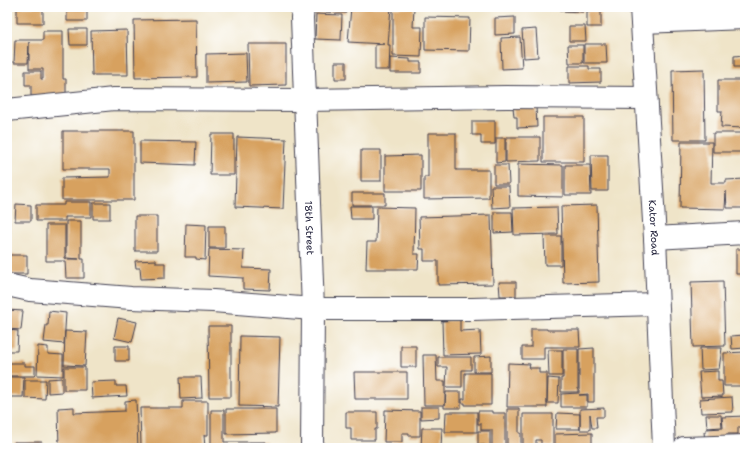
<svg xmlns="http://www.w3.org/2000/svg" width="752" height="455" font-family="'Shantell Sans',sans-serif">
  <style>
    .building { fill: #d7a15f }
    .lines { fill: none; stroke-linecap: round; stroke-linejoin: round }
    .minor-casing { stroke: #413f50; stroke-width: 24 }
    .secondary-casing { stroke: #413f50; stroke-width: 24 }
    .minor { stroke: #fff; stroke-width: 22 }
    .secondary { stroke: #fff; stroke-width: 22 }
    .labels { text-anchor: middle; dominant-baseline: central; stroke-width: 3; stroke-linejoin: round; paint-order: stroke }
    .street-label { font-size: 10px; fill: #22223b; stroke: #fff }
  </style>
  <rect width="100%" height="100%" fill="#fff"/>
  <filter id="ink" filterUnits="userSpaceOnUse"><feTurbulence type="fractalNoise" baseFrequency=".025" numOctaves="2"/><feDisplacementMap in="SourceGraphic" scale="8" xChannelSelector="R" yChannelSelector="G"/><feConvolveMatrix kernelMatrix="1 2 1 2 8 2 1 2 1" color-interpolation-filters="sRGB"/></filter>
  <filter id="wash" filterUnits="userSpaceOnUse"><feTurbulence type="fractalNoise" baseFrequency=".012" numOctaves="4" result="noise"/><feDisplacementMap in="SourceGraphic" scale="16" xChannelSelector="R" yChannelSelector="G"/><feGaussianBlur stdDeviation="0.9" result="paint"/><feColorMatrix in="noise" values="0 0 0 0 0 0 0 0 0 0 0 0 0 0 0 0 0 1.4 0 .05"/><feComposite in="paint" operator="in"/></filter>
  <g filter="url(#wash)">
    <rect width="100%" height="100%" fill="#efe4c8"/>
    <g id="blocks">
      <path class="building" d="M17,7h26v16h-26z
        M325,7h21v6l-21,-1z
        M351,7h40l-3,38h2l-1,25h-14v-25l9,-1 -36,-2z
        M539,7h20v2h-20z
        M561,7h23l-1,5 -22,-1z
        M67,8h20v13h-20z
        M393,8h21l-1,19h9l-1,30 -28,-1z
        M587,11h14v16h-14z
        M316,14l26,1 -1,25 -26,-1z
        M425,17l45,1 -1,33 -44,-1z
        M515,17v17l-20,1v-17z
        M196,19l1,58 -62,1 -1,-58z
        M7,23h3v40h-3z
        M569,26h16l1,15h-17z
        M69,29h18v16h-17z
        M536,29l2,28 -14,1 -2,-28z
        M127,30l1,45h-36l-1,-44z
        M43,31h20v48h3v17h-35v-11h-6v-14h16v8h2v-10h-14v-27l-1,21h-14l1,-23h28z
        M520,37l2,31 -20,1 -1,-31z
        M248,44h38v41l-37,1z
        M584,44h22l1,19h-23z
        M568,45h15v18h-14z
        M246,53l1,29 -41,1v-29z
        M745,55v12h-11v-11z
        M390,58l20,1v3h11v11h-31z
        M335,62h11v17h-11z
        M569,66h20v3h12v13l-32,1z
        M704,69l1,71h-32l-1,-70z
        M718,80h27v48l-24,-1 1,-16h-4z
        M513,107h23l1,20 -20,1v-11h-3z
        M543,117h41v45h-41z
        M472,121h23v23h-14v-9h-9z
        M63,131h71v69h-72v-22l48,-1v-8h-47z
        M428,133h28v37h33v28l-65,1v-22h4z
        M713,133h32v19h-32z
        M211,134h23v41h-24z
        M237,137l49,2 -3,70 -48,-2z
        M506,137h34v24l-34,1z
        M496,138h9v24l-9,1z
        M140,141l56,1 -1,23 -55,-2z
        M681,142h31l-1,41h15v-3l19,-1v29h-18l-1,-17 -1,18 -45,-1z
        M361,150h20v31h-20z
        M421,155v36h-36v-35z
        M591,155h17v36h-16z
        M518,164l45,1v32l-45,-1z
        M494,165h14l1,19h-15z
        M565,165h25l1,30h-26z
        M491,186h18l1,21 -18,1z
        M352,193h33v12h-33z
        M64,202h27v15h-26v4h-29v-16h28z
        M93,203h17v16h-17z
        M16,204l15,1v16h-16z
        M597,205l2,77 -36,1 -2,-77z
        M350,206h22v13h-21z
        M377,207l38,1 -1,46h5l-1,15h-52l1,-27h9z
        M557,207l1,27 -44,1 -1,-27z
        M7,209h2l1,23h-3z
        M494,212h18l1,20 -19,1z
        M491,215l2,69 -55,1v-24h-14v-12h-4l-1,-32z
        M135,216h22v35h-22z
        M66,221h15v38h3v19h-18l-1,-17h-19v-36h19v34h14l-13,-1z
        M186,224l20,1 -1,35 -9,-1v-2h-11z
        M209,226h16v22h-16z
        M544,236h17v29h-16z
        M209,249l35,1 -1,18 28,1 -1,21 -27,-1v-11l-35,-2z
        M736,249h9v25h-9z
        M7,255h20v19h-20z
        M156,260v3h9v15l-24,1 -1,-11h-4l-1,-7z
        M723,281l2,65 -32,1 -2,-65z
        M499,282h17v14h-16z
        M7,310l16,1 -2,19 -14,-1z
        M49,311l17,2 -2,31 -20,-2 2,-17h2z
        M118,318l19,4 -5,20 -18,-4z
        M460,320v11l20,-1 1,24 -38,1 -1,-34z
        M208,326h23v71h-22z
        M531,329h16v1h32l1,17h-36v12h-22v-12h9z
        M7,330l11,1 -1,20h-10z
        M65,331l22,1 -2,34 -21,-1z
        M745,335v13l-13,1 -1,-13z
        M240,336l40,1 -2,70 -39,-1z
        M38,346l10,1v7l15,1v21l-26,-1z
        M115,346h14v15h-14z
        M401,346h15v21h-15z
        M594,348v54h-6v-8l-9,1h8v12h-26v-13l18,-1v-44z
        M700,348h22l-3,21 -18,1z
        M563,349h15v43h-17v-14h2z
        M548,350h14v26h-13z
        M745,352v34h-21v-33z
        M423,355h13l1,26h8v24l1,-13h15v16h-17v-3h-20z
        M491,356v16h-17v-15z
        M438,357h33v13h-9v17h-16l1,-20h-9z
        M7,363h18v3h10v9l-1,1h-27z
        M508,363l22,1 -1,4h10v5h8v34h-40z
        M64,367h21v23h-21z
        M718,371v10h4l1,15 -22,1 -2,-25z
        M354,372h53v27h-52z
        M465,373h26v32h-26v-2h-3v-4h3z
        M7,377h17l-1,20h-16z
        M180,377h21l1,21 -21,1z
        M62,378v14l-14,1v-14z
        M548,378l11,1 -1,24h-11z
        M25,380h21l-1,19 -20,-1z
        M116,381v5h10l1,10 -35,2 -1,-16z
        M732,397l1,15 -32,1 -1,-14z
        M136,400l2,48h-79l-1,-40 16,-1v6l51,-2v-10z
        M183,401h25v34h-4l1,13h-50v-1h-14l-1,-39h43z
        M421,407h18v11l-18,1z
        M604,408v9h-8l1,11h-5l-2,-14v16h-10v-21z
        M226,409h50v24l-50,1z
        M507,409h12v24h2v15h-14z
        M211,410h13v32h42v6h-55z
        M385,410l35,1v25h-11v-3h-7v9h-18z
        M478,411h14v2h13v35h-13v-18h-11v-6h-3z
        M346,412h31v17h-2v11h-24v-12h-5z
        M446,412h31v20h-32z
        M557,413l23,1v15h-24z
        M523,414h30v32h-12v-6h-5v7l-13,1z
        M706,415h15l1,12 -15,1z
        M745,416v11h-7v7h-12l1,7h-22l-1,-9h2v-3l17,-1 -1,-11z
        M422,428h20l-1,20h-20z
        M478,431h12v16h-5v-2h-7z
        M592,433v15h-37v-14z
        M14,442h28v6h-28z"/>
    </g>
  </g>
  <g filter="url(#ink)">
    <use href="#blocks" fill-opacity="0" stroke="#413f50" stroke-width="1"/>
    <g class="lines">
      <g class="minor-casing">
        <g id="minor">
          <path id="s1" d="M303,7l-1,11 11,291 -1,139"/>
          <path d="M642,22l103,-4"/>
          <path d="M7,110l107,-11 191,1 201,-3 140,1"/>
          <path d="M655,238l90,-5"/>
          <path d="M7,285l23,5 101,8 82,3 100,8h159l185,-5"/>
          <path d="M684,448l61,-2"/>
        </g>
      </g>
      <g class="secondary-casing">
        <g id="secondary">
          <path id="s2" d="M641,7l14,231 9,210"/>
        </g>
      </g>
      <use href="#minor" class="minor"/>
      <use href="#secondary" class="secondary"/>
    </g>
  </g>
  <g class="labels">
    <g class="street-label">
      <text stroke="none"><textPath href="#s1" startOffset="221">18th Street</textPath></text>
      <text stroke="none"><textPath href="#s2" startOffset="221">Kator Road</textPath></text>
    </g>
  </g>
  <rect width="752" height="455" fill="none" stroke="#fff" stroke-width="24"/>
</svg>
